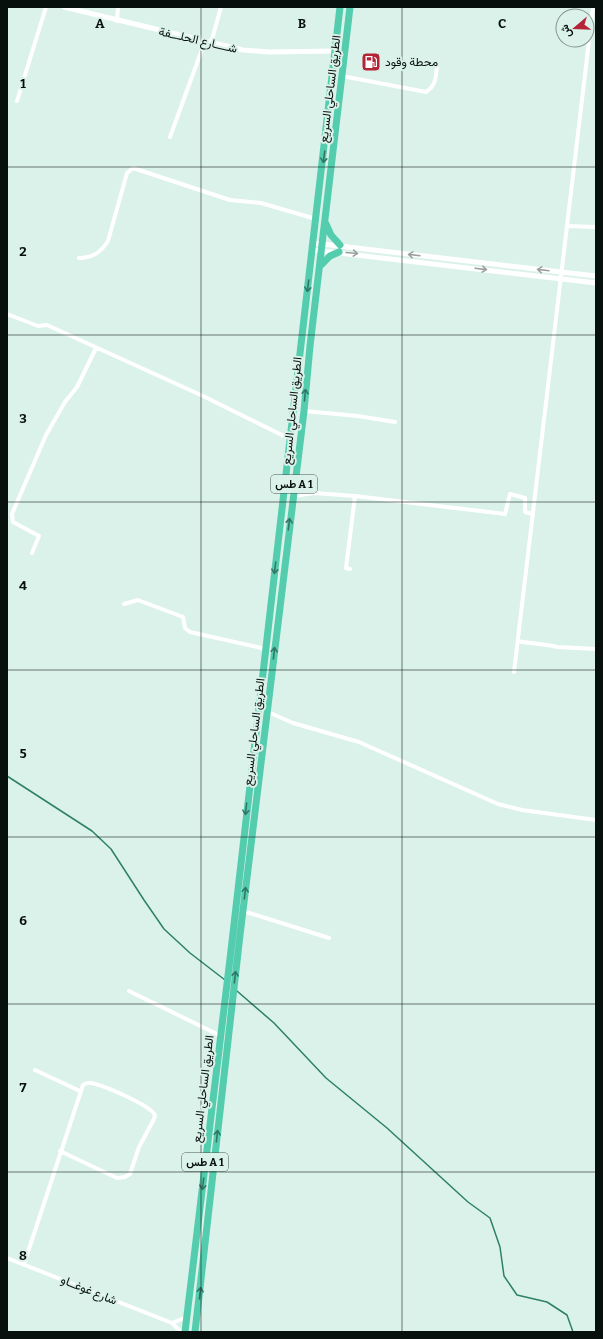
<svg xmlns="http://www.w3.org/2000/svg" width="603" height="1339" font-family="Bitter,Vazirmatn,serif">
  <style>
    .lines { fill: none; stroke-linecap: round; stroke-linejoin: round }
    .stream { stroke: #2e8068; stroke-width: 1.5 }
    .minor { stroke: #fff; stroke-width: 4 }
    .tertiary { stroke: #fff; stroke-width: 5 }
    .trunk { stroke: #54ccae; stroke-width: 7 }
    .oneway { stroke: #327766 }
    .oneway2 { stroke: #9c9f9e }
    .grid { fill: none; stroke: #08100d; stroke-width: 1; stroke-opacity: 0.55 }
    .labels { text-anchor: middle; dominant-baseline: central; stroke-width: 4; stroke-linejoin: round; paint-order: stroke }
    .shield { fill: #daf2e9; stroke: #47544f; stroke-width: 1 }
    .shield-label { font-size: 11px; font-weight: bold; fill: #08100d }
    .street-label { font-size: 12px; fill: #08100d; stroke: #daf2e9 }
    .poi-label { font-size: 12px; fill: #08100d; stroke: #daf2e9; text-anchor: start }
    .grid-label { font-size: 13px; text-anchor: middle; font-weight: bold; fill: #08100d; stroke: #daf2e9; stroke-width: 4; stroke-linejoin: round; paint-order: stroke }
  </style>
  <rect width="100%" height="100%" fill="#daf2e9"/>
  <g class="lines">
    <path class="stream" d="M7,776l85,55 19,18 33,51 20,29 26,24 35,27
      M237,991l37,32 52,55 61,50 81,74 22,16 10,29 4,29 13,19 30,7 20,13 6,17"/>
    <path class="minor" d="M117,21l1,-14
      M211,43l10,-36
      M342,76l84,16c10,-6 10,-16 11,-26
      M17,101l29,-94
      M170,137l35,-96
      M568,226l28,1
      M79,258c14,0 22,-6 29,-17l19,-68 6,-5 97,32 31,3 55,16
      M7,314l31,12 9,-1 156,71 87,43
      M304,411l54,5 37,6
      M293,496l21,-3 41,3 -9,72 4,1
      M355,496l150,18 5,-20 15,4v14l8,2
      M32,553l7,-17 -26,-14 -1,-8 34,-79 19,-33 12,-15 19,-39
      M124,604l14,-4 45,17 2,11 5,4 76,17
      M518,641c7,2 35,4 39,6l39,2
      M514,672l79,-665
      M268,712l25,11 66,19 139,62 24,6 74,10
      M243,911l86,27
      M129,991l92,45
      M35,1070l45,21
      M7,1258l165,65 9,9
      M24,1264l59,-179c3,-2 5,-3 8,-2 12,2 59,22 64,32l-1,4 -15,28 -9,27 -5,3 -8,1 -57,-27
      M172,1323l15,-6"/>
    <path class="tertiary" d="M64,7l179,43 26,2 65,-1
      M314,243l282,33
      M313,250l283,33"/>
    <path class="trunk" d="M326,224l5,11 9,10
      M320,266l10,-10 9,-4
      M185,1332l45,-373 110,-952
      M195,1332l45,-397 64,-524 6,-65 40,-339"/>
  </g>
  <defs><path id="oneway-shaft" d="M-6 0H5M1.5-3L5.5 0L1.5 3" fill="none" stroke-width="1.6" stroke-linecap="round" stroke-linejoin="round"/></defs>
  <g class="oneway">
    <use href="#oneway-shaft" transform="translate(324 157) rotate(97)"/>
    <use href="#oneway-shaft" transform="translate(308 286) rotate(97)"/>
    <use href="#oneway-shaft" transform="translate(305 395) rotate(-85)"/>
    <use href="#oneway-shaft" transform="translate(289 524) rotate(-83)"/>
    <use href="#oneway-shaft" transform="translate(275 568) rotate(97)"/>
    <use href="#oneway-shaft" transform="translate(274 653) rotate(-84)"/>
    <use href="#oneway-shaft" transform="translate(246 809) rotate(96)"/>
    <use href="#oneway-shaft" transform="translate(245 893) rotate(-84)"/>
    <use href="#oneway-shaft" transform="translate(235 977) rotate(-83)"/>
    <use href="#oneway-shaft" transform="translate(217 1136) rotate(-84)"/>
    <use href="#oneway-shaft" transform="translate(203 1184) rotate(97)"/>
    <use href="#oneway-shaft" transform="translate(200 1293) rotate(-84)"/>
  </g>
  <g class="oneway2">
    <use href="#oneway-shaft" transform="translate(352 253) rotate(5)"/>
    <use href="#oneway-shaft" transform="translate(414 255) rotate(-173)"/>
    <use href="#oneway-shaft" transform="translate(481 269) rotate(7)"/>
    <use href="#oneway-shaft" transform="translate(543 270) rotate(-173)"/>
  </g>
  <path class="grid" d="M201,7v1325M402,7v1325M7,167h589M7,335h589M7,502h589M7,670h589M7,837h589M7,1004h589M7,1172h589"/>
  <defs>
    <g id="fuel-square" transform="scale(1)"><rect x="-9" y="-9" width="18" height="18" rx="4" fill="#b52336" stroke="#daf2e9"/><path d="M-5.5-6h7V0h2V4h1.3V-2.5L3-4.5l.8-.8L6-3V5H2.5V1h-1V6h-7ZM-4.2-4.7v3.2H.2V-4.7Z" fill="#fff"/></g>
  </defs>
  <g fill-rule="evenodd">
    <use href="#fuel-square" x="371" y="62"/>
  </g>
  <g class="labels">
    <g class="shield">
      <rect x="271" y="475" width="46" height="18" rx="3"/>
      <rect x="182" y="1153" width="46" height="18" rx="3"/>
    </g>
    <g class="shield-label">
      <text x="294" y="484">طس A 1</text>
      <text x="205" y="1162">طس A 1</text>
    </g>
    <g class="street-label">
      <text transform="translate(198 40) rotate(13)">شــــارع الحلـــفة</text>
      <text transform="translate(330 89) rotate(-83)">الطريق الساحلي السريع</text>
      <text transform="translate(292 411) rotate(-84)">الطريق الساحلي السريع</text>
      <text transform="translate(254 732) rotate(-83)">الطريق الساحلي السريع</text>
      <text transform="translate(203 1089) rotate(-83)">الطريق الساحلي السريع</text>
      <text transform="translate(89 1290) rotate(22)">شارع غوغــاو</text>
    </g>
    <g class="poi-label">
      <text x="385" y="62">محطة وقود</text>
    </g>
  </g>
  <g class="grid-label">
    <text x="100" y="28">A</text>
    <text x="302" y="28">B</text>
    <text x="502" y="28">C</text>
    <text x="23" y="88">1</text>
    <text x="23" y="256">2</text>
    <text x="23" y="423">3</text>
    <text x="23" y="590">4</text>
    <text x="23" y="758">5</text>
    <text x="23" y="925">6</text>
    <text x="23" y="1092">7</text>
    <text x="23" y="1260">8</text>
  </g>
  <rect width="603" height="1339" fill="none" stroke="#08100d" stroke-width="16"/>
  <g transform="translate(575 28) rotate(251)"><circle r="19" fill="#daf2e9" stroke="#869891"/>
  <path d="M0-3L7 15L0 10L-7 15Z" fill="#b52336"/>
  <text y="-6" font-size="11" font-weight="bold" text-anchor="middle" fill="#08100d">ش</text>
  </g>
</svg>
